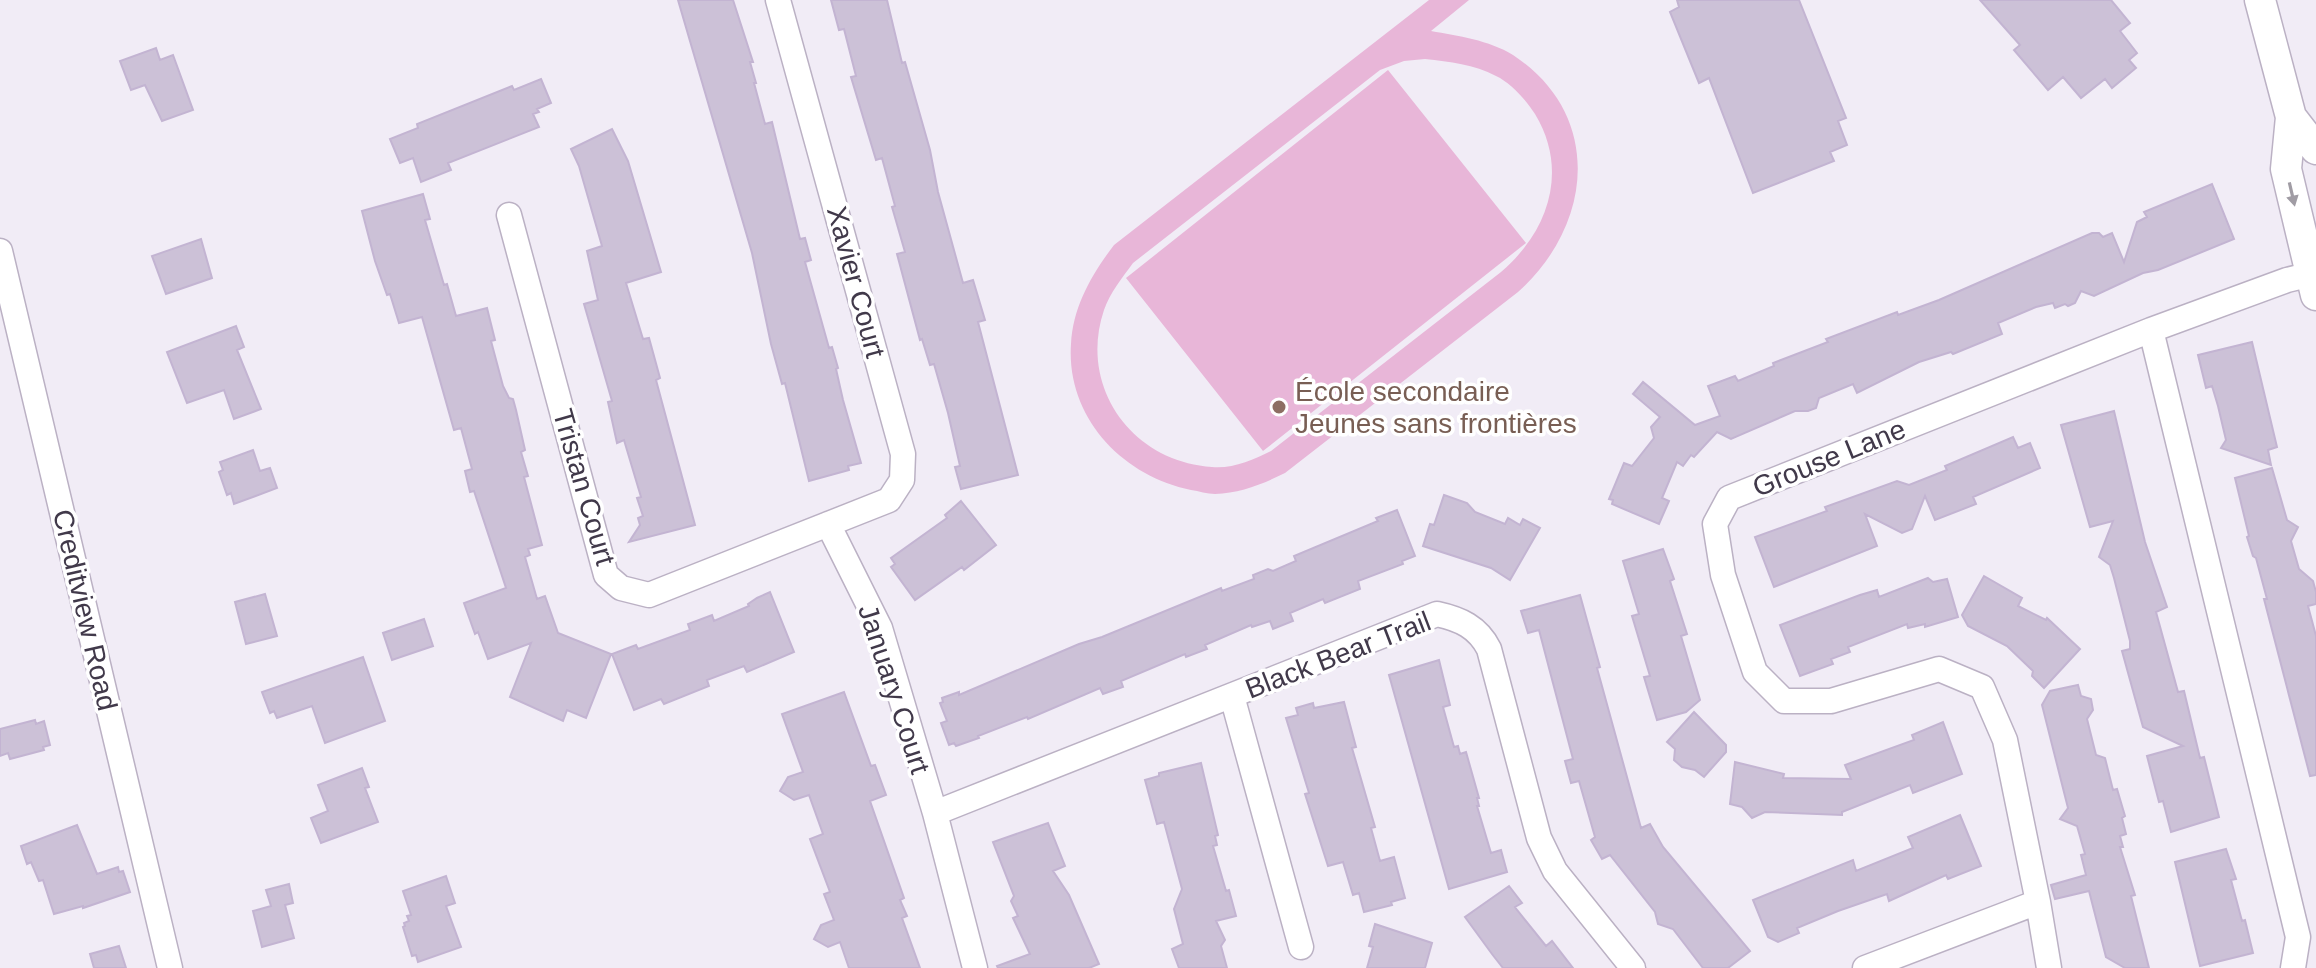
<svg xmlns="http://www.w3.org/2000/svg" width="2316" height="968" font-family="Helvetica,sans-serif">
  <style>
    .green { fill: #e8b6d8; fill-rule: evenodd }
    .building { fill: #ccc1d7; stroke: #c3b4d2; stroke-width: 2 }
    .lines { fill: none; stroke-linecap: round; stroke-linejoin: round }
    .minor-casing { stroke: #bbb1c4; stroke-width: 27 }
    .tertiary-casing { stroke: #bbb1c4; stroke-width: 33 }
    .minor { stroke: #fff; stroke-width: 24 }
    .tertiary { stroke: #fff; stroke-width: 30 }
    .oneway { fill: #a09ca4 }
    .education-dot { fill: #8d6e63; stroke: #fff; stroke-width: 3 }
    .labels { text-anchor: middle; dominant-baseline: central; stroke-width: 7; stroke-linejoin: round; paint-order: stroke }
    .street-label { font-size: 28px; fill: #41394a; stroke: #fff }
    .education-label { font-size: 28px; fill: #785e54; stroke: #fff; text-anchor: start }
  </style>
  <rect width="100%" height="100%" fill="#f1ecf6"/>
  <path class="green" d="M1429,0h40l-38,31c27,5 58,9 82,24 91,60 80,170 5,237l-233,181c-22,11 -45,20 -70,21 -8,0 -16,-3 -24,-4 -69,-14 -125,-73 -120,-146 2,-38 21,-70 43,-99zM1425,59c25,3 49,5 71,17 15,7 30,24 39,38 34,56 14,117 -34,158l-230,179c-18,9 -39,18 -59,16 -80,-5 -134,-80 -108,-157 6,-17 18,-32 29,-47l247,-193 24,-9z
    M1388,70l138,173 -263,208 -137,-173z"/>
  <path class="building" d="M678,0h55l20,62h-3l6,21h-2l11,41 7,-2 28,117 5,-1 6,22 -6,2 24,86 3,-1 6,21 -2,1 7,31 18,63 -13,3 1,4 -40,11 -24,-98 -3,1 -11,-40 -19,-91z
    M831,0h56l15,63 3,-1 25,88 8,42 25,91 10,-3 12,40 -7,2 40,153 -57,14 -6,-22 5,-1 -12,-53 -14,-49 -4,1 -8,-26 -2,1 -23,-86 8,-2 -13,-45 3,-1 -13,-48 -6,2 -25,-83 5,-1 -12,-47 -5,1z
    M1677,0h122l47,118 -8,3 9,24 -17,7 4,9 -81,32 -44,-115 -10,5 -29,-71 9,-5z
    M1980,0h131l19,23 -10,8 17,22 -8,7 7,8 -24,20 -7,-9 -24,19 -18,-21 -15,13 -34,-40 6,-5z
    M156,48l4,12 13,-5 20,55 -31,11 -17,-36 -14,5 -11,-29z
    M541,79l10,24 -14,6 2,3 -6,2 6,13 -91,36 3,7 -30,12 -8,-24 -13,5 -10,-24 28,-11 -1,-4 95,-38 2,4z
    M612,129l16,32 33,111 -35,11 17,56 6,-1 11,40 -4,2 39,145 -66,17 11,-17 -2,-7 5,-2 -6,-18 4,-1 -17,-57 -7,3 -9,-41 4,-1 -28,-97 14,-4 -11,-49 15,-5 -23,-80 -8,-17z
    M2212,184l22,55 -76,31 -15,3 -49,23 -13,-5 -6,12 -7,3 -3,-2 -10,4 -2,-5 -17,4 -38,16 4,11 -49,20 -2,-2 -32,10 -62,31 -4,-9 -34,14 -3,10 -8,3h-13l-64,28 -14,-7 -23,25 -3,-2 -8,11 -6,-4 -15,36 7,3 -10,23 -47,-20 1,-4 -4,-1 15,-36 8,3 22,-28 -3,-11 9,-10 -27,-23 10,-12 52,43 25,-9 -12,-30 27,-10 3,5 36,-15 -1,-3 55,-21 -2,-3 71,-27 1,3 41,-15 153,-67h7l4,4 9,-4 12,29 13,-40 10,-5 -3,-5z
    M423,194l7,25 -5,1 19,65 3,-1 9,32 31,-8 8,32 -4,1 12,45 6,12 4,1 3,11 9,40 -4,2 7,24 -4,1 18,68 -14,4 2,6 -5,2 12,42 8,-3 13,37 53,21 -25,64 -19,-8 -4,11 -53,-24 21,-54 -43,16 -10,-27 -3,2 -11,-31 42,-15 -32,-97 -4,1 -5,-21 7,-2 -11,-41 -7,2 -32,-113 -23,6 -9,-29 -3,1 -12,-34 -13,-50z
    M201,239l11,39 -46,16 -14,-38z
    M236,326l8,21 -7,3 24,59 -27,10 -10,-29 -37,13 -20,-51z
    M2252,342l25,105 -9,3 3,15 -50,-17 5,-8 -8,-34 -6,-20 -6,2 -8,-33z
    M2114,411l31,131 22,65 -11,5 22,80 6,-1 16,67 4,-1 15,60 -48,15 -8,-31 -4,1 -12,-46 36,-10 -40,-19 -21,-76 8,-2v-8l-16,-63 -4,-13 -11,-8 14,-36 -23,6 -29,-102z
    M2013,437l5,11 12,-5 10,25 -67,29 3,7 -41,16 -10,-24 -13,33 -10,4 -37,-19 12,32 -103,41 -19,-50 72,-26 -2,-4 72,-26 12,4 38,-15 -2,-4z
    M253,450l7,21 10,-3 7,20 -43,16 -3,-11 -4,2 -8,-23 4,-2 -3,-8z
    M2272,468l15,52 11,7 -7,14 8,28 14,12 3,11v12l-8,2 8,30v139l-6,1 -46,-177h3l-11,-41 -3,-2 -6,-19 2,-1 -14,-58z
    M1444,495l23,8 8,9 30,12 3,-6 12,7 3,-6 17,9 -30,52 -19,-12 -68,-22 7,-22 4,1z
    M961,501l35,44 -32,25 -2,-3 -47,33 -24,-33 4,-3 -4,-6 56,-40 -2,-3z
    M1397,510l18,46 -13,5 1,3 -45,17 2,8 -35,14 -2,-4 -33,14 3,8 -20,8 -3,-8 -18,6 -1,-2 -46,20 2,4 -21,8 -1,-3 -64,27 2,6 -20,7 -3,-6 -72,31 -1,-2 -49,19 1,2 -23,8 -2,-3 -5,2 -8,-22 6,-2 -7,-18 3,-1 -1,-4 17,-6v3l120,-51 23,-7 119,-49 1,3 32,-12 -1,-4 15,-6 5,2 23,-10 -2,-5 84,-35 -2,-3z
    M1663,549l11,30 -4,2 17,53 -6,2 19,64 -14,12 -29,8 -13,-43 6,-1 -18,-60 7,-2 -16,-53z
    M1984,576l38,22 -4,8 28,14 1,-2 33,31 -36,39 -12,-12 1,-5 -26,-25 -39,-20 -6,-11z
    M1928,578l5,4 14,-3 11,38 -33,10v-3l-17,4 -1,-4 -59,23 2,5 -19,7 2,5 -33,12 -20,-51 80,-30 17,-5 2,7z
    M770,592l24,60 -47,20 -3,-6 -37,14 2,6 -45,18 -3,-5 -27,11 -22,-56 24,-9 2,4 52,-19 -2,-6 24,-9 2,6 35,-15 -1,-2 9,-6z
    M265,594l12,42 -31,8 -11,-42z
    M1580,595l20,72 -3,1 44,160 9,-4 13,23 87,104 -22,17h-25l-30,-39 -15,-5 -3,-12 -45,-57 -8,4 -11,-19 4,-3 -16,-56 -8,2 -6,-22 8,-2 -34,-129 -11,3 -7,-22z
    M424,619l9,27 -41,14 -9,-27z
    M363,657l22,64 -60,22 -13,-37 -35,12 -3,-7 -4,2 -8,-21z
    M1439,660l11,45 -7,2 11,40 4,-1 2,8 6,-2 13,46h-2l2,8h-2l14,47 10,-3 6,22 -58,17 -60,-214z
    M2078,685l3,11 10,3 2,11 -6,9 9,36 9,3 8,32 4,-1 8,27 -3,2 4,16 -6,2 3,11h-3l15,48 -4,1 18,72h-24l-19,-11 -17,-66 -34,8 -4,-14 35,-10 -5,-20 4,-1 -8,-28 -17,-7 8,-11 -26,-103 8,-14z
    M844,692l27,74 4,-1 11,30 -16,6 34,97 -4,2 7,16 -5,2 18,50h-71l-9,-26 -12,5 -14,-8 7,-14 13,-5 -10,-26 6,-2 -20,-53 13,-5 -14,-39 -15,5 -14,-9 8,-14 15,-5 -21,-58z
    M1344,702l12,45 -4,1 23,79 -4,1 9,33 14,-4 11,41 -14,4 1,3 -28,7 -5,-19 -6,2 -10,-33 -15,4 -23,-72 4,-1 -23,-75 12,-3 -2,-7 17,-5 1,5z
    M1694,712l32,33v7l-22,25 -9,-7 -13,-3 -8,-7 1,-11 -8,-7z
    M35,720l1,4 8,-3 6,24 -7,2 1,3 -34,9 -2,-6 -8,3v-27z
    M1943,722l19,52 -49,19 -3,-8 -68,27v3l-77,-3 -13,6 -10,-11 -12,-3 5,-42 49,12 -1,4 68,1 -6,-14 69,-25 -2,-5z
    M1201,763l17,72 -3,1 2,9 -4,1 13,45 3,-1 7,26 -20,5 9,19 -4,6 6,22h-48l-7,-19 11,-5 -9,-35 8,-20 -18,-67 -7,2 -12,-44 14,-4v-3z
    M362,768l7,19 -4,1 13,34 -57,21 -10,-25 17,-7 -10,-26z
    M1960,815l21,51 -33,13 -2,-4 -57,26 -2,-7 -49,17 -41,17 2,5 -21,9 -10,-5 -15,-37 100,-40 3,11 57,-23 -5,-11z
    M1048,823l17,43 -12,5 16,24 30,69 -10,4h-91l-1,-2 33,-12 -17,-36 5,-2 -7,-15 3,-5 -21,-54z
    M77,825l20,49 21,-7 1,5 4,-1 7,21 -47,16v-2l-29,8 -11,-34 -4,1 -8,-19 -4,2 -6,-18z
    M2226,849l10,30 -5,1 11,41 3,-1 8,33 -53,13 -25,-104z
    M446,876l9,27 -9,3 15,41 -43,15 -2,-7 -4,1 -9,-29 2,-1 -1,-3 5,-2 -2,-5 4,-1 -8,-24z
    M289,884l4,19 -8,2 9,33 -32,9 -9,-36 18,-5 -5,-16z
    M1509,886l13,17 -7,4 2,3 29,36 6,-5 21,27h-70l-11,-14 -27,-37z
    M1375,924l57,19 -7,25h-58l6,-21 -4,-1z
    M119,946l7,22h-32l-4,-14z"/>
  <g class="lines">
    <g class="minor-casing">
      <path id="minor" d="M509,215l97,360 15,13 28,7 240,-95 13,-20 1,-26 -125,-454
        M0,251l170,717
        M2151,330l147,607 -5,31
        M828,524l52,104 55,185 40,155
        M1232,696l69,251
        M935,813l502,-199c23,5 41,13 52,35l50,189 16,33 78,97
        M1865,968l173,-66
        M2049,968l-11,-66 -33,-162 -23,-53 -43,-18 -108,32h-47l-29,-29 -32,-97 -8,-51 14,-26 422,-168 136,-50 29,-7"/>
    </g>
    <g class="tertiary-casing">
      <path id="tertiary" d="M2260,0l31,117 -5,52 30,126
        M2291,117l25,32"/>
    </g>
    <use href="#minor" class="minor"/>
    <use href="#tertiary" class="tertiary"/>
  </g>
  <defs><path id="oneway-solid" d="M-6-.8H1V-3.2L6.5 0L1 3.2V.8H-6Z" transform="scale(2)"/></defs>
  <use class="oneway" href="#oneway-solid" transform="translate(2292 194) rotate(77)"/>
  <circle class="education-dot" cx="1279" cy="407" r="8"/>
  <g class="labels">
    <g class="street-label">
      <text transform="translate(856 282) rotate(75)">Xavier Court</text>
      <text transform="translate(1829 458) rotate(-22)">Grouse Lane</text>
      <text transform="translate(584 487) rotate(74)">Tristan Court</text>
      <text transform="translate(85 610) rotate(77)">Creditview Road</text>
      <text transform="translate(1338 655) rotate(-21)">Black Bear Trail</text>
      <text transform="translate(894 689) rotate(72)">January Court</text>
    </g>
    <g class="education-label">
      <text x="1295" y="391">École secondaire<tspan x="1295" dy="32">Jeunes sans frontières</tspan></text>
    </g>
  </g>
</svg>
